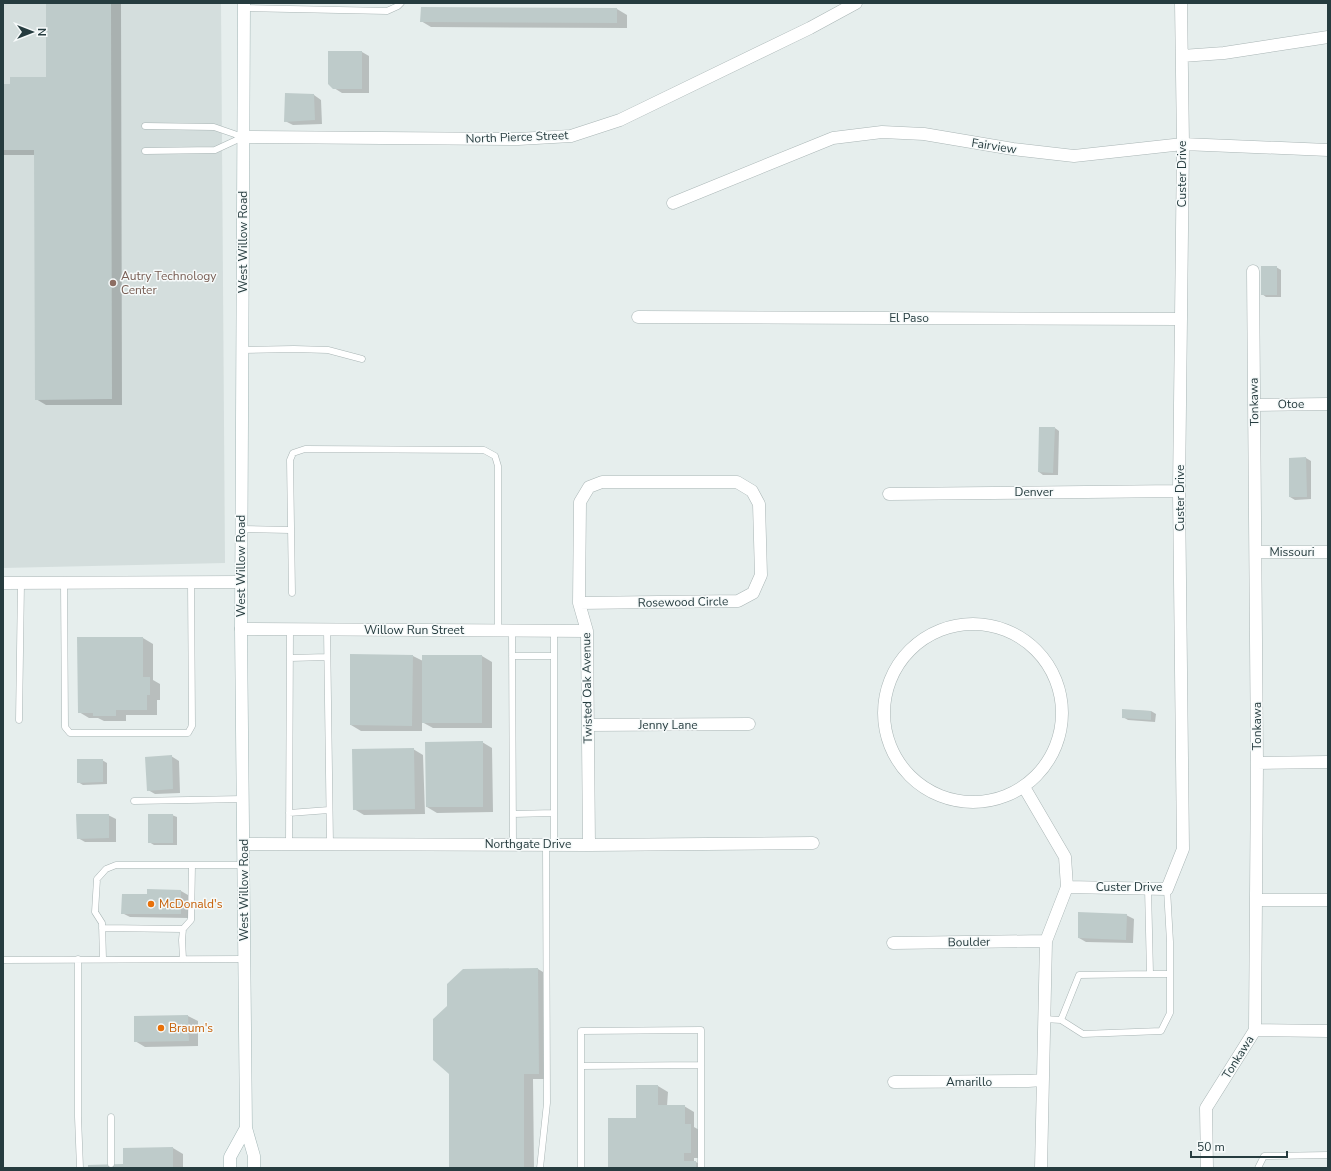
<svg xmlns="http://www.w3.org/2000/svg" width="1331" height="1171" font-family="'Nunito Sans',sans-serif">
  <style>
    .built { fill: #d4dedd }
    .shadow { fill: #0003 }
    .building { fill: #becbca }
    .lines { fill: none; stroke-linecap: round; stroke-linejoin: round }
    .lane-casing { stroke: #a9b5b5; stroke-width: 7 }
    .street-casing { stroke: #a9b5b5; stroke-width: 13 }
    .secondary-casing { stroke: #a2b6b6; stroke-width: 13 }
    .lane { stroke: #fff; stroke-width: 6 }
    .street { stroke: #fff; stroke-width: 12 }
    .secondary { stroke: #fff; stroke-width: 12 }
    .education-dot { fill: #8d6e63; stroke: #f6fafa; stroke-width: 1.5 }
    .food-dot { fill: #e8710a; stroke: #f6fafa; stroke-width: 1.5 }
    .labels { text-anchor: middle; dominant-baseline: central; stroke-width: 3; stroke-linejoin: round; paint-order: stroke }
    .street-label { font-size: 12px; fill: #263c3f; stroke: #f6fafa }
    .education-label { font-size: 12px; fill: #785e54; stroke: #f6fafa; text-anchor: start }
    .food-label { font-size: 12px; fill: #c56008; stroke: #f6fafa; text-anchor: start }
  </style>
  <rect width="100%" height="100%" fill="#e6eeed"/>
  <path class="built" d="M3,3h218l4,560 -222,5z"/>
  <path class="shadow" d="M47,3h74l1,402h-76l-10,-6 -1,-244h-32v-70h8l36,-7z
    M422,8l195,1 10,6v13l-196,-1 -10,-6z
    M362,52l7,4v37h-27l-8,-5z
    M314,95l7,5 1,24 -29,1 -8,-4z
    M1276,267l5,3v27h-15l-4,-3z
    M1055,428l4,3 -1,44h-15l-4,-3z
    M1306,458l5,3v38l-16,1 -5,-3z
    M143,638l10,6v36l7,4v16h-3v15h-31v6h-22l-6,-3h-9l-10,-6z
    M413,656l10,5v-5h59l10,6v66h-59l-11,-6v9h-61l-10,-6z
    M1123,710l28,1 5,3 -1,8 -27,-2 -5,-3z
    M482,742l10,6 1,64 -56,1 -10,-6z
    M413,749l10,6 2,59 -61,1 -10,-6z
    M171,756l8,5 1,32 -25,1 -7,-4z
    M102,760l5,3v21l-24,1 -5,-3z
    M108,815l8,4v23h-31l-7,-4z
    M172,815l5,2v28h-23l-5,-3z
    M181,891l7,4v23l-58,-1 -8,-4 26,-18z
    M1126,915l8,4 -1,24 -47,-1 -7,-4z
    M538,969l10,6 1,104h-16l1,89h-84z
    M135,1016h53l10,5v25l-53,1 -10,-6z
    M658,1086l10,6 -1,14h17l10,6v15l7,4 -1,27h-6v4h2l10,6h-97z
    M173,1148l10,6v14h-94l35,-3z"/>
  <path class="building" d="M46,3h65l1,396 -77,1 -1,-250h-31v-66h7v-7h36z
    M421,7l196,1v15l-197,-1z
    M328,51h34v38h-29l-5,-5z
    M285,93l29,1 1,26 -31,2z
    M1261,266h16v29h-16z
    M1039,427h16l-2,46 -15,-1z
    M1306,457l1,40h-18v-39z
    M77,637h66v40h7v18h-3v15h-31v6h-23v-3h-15z
    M350,654l63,1 -1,71 -62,-1z
    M422,655h60v68h-60z
    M1122,709l29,2v9l-29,-2z
    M483,741v66h-57l-1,-65z
    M414,748l1,61 -62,1 -1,-61z
    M172,755l1,34 -26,2 -2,-34z
    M77,759h26v23l-26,1z
    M76,814h33v24l-32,1z
    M148,814h25v29h-25z
    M147,889l34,1v24h-60l1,-20h25z
    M1078,912l49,2 -1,26 -48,-2z
    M538,968l1,106h-15v94h-75v-94l-16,-14v-41l14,-13v-22l16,-15z
    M188,1015l1,26 -55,1v-26z
    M636,1085h22v20h27v19h6v29h-7v8h12v7h-88v-50h28z
    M173,1147v21h-85v-3l35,-1v-16z"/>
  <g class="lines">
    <g class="lane-casing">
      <path id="lane" d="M243,8l144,3 11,-5 3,-3
        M145,126l69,1 29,10
        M145,151l70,-1 28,-13
        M242,350l52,-1 34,1 34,9
        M242,529l48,1
        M64,583l1,144 5,6h118l4,-7 -1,-144
        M292,593l-2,-133 3,-7 12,-4 179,1 11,6 3,10v164
        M327,630l3,214
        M512,630l1,214
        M512,656h42
        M290,658l37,-1
        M19,720l2,-137
        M134,801l109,-2
        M289,813l40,-3
        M513,814l41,-1
        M289,844l1,-215
        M554,845v-214
        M102,928l81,1
        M78,959v158l2,51
        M103,959l-1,-36 -7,-11 2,-33 9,-10 10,-4h128
        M183,959l-1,-19 1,-11 8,-9 1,-55
        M3,960l242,-1
        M1150,974h20
        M1044,1019l17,1 22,14 78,-3 9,-18v-71l-3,-53
        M1061,1020l18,-45 71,-1 -2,-86
        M581,1066l120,-1
        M111,1117v47
        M540,1168l7,-65 -1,-258
        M581,1168v-137l120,-1v138
        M1258,1168l6,-12 64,-1"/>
    </g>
    <g class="street-casing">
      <path id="street" d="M1182,56l42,-3 104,-16
        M243,137l275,2 53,-3 49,-16 190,-92 46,-25
        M673,203l160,-65 49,-6 42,2 89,15 61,7 109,-12 145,6
        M638,317l543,2
        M1254,405l74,-1
        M889,494l290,-3
        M1256,552h72
        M3,583l238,-1
        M579,603l159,-2 15,-8 8,-18 -2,-71 -7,-13 -15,-9h-135l-13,5 -9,15 -1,101 8,28 2,214
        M884 713a89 89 0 1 1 178 0a89 89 0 1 1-178 0Z
        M241,629l346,2
        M588,725l161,-1
        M1257,763l71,-1
        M1024,787l41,70 2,30 100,2 16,-40 -4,-358 4,-347 -2,-141
        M244,844l345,1 224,-2
        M1257,900h71
        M893,943l153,-2
        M1255,1030l73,1
        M894,1082l134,-1 15,-1
        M1041,1168l5,-227 21,-54
        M1207,1168l-1,-60 49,-78 2,-267 -4,-492"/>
    </g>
    <g class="secondary-casing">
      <path id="secondary" d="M244,3l-3,626 5,499 8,28v12
        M230,1168v-11l16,-29"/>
    </g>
    <use href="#lane" class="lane"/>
    <use href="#street" class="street"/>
    <use href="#secondary" class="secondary"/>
  </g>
  <circle class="education-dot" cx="113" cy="283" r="4"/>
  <g class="food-dot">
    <circle cx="151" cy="904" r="4"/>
    <circle cx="161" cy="1028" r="4"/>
  </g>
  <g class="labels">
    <g class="street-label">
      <text transform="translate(517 137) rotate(-2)">North Pierce Street</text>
      <text transform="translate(994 146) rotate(9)">Fairview</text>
      <text transform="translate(1182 174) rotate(-90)">Custer Drive</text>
      <text transform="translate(243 242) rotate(-90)">West Willow Road</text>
      <text x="909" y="318">El Paso</text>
      <text transform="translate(1254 402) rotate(-91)">Tonkawa</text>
      <text transform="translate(1291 404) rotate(-1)">Otoe</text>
      <text x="1034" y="492">Denver</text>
      <text transform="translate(1180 498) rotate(-90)">Custer Drive</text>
      <text x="1292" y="552">Missouri</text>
      <text transform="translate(241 566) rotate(-90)">West Willow Road</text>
      <text transform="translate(683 602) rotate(-1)">Rosewood Circle</text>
      <text x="414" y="630">Willow Run Street</text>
      <text transform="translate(587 688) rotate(-91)">Twisted Oak Avenue</text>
      <text x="668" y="725">Jenny Lane</text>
      <text transform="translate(1257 726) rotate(-90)">Tonkawa</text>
      <text x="528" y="844">Northgate Drive</text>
      <text x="1129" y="887">Custer Drive</text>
      <text transform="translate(244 890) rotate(-90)">West Willow Road</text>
      <text transform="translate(969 942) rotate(-1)">Boulder</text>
      <text transform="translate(1238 1057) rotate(-58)">Tonkawa</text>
      <text x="969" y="1082">Amarillo</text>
    </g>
    <g class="education-label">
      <text x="121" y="276">Autry Technology<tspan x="121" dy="14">Center</tspan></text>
    </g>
    <g class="food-label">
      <text x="159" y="904">McDonald's</text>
      <text x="169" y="1028">Braum's</text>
    </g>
  </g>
  <rect width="1331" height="1171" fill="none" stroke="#263c3f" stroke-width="8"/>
  <g transform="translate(32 32) rotate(90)" stroke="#f6fafa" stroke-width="3" paint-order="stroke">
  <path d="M0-3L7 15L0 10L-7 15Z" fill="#263c3f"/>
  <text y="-6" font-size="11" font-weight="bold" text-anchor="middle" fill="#263c3f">N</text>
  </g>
  <path d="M1191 1151v6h96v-6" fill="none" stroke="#263c3f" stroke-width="2"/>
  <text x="1197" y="1151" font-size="12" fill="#263c3f" stroke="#f6fafa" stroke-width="3" paint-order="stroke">50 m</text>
</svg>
